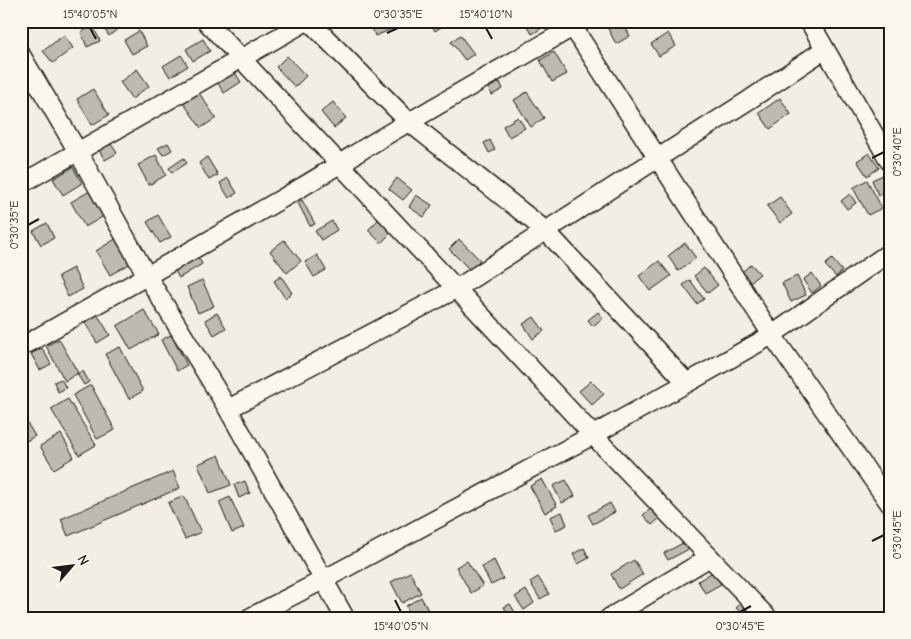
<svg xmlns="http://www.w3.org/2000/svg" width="911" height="639" font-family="'Comic Neue',sans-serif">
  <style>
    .building { fill: #bdbab1; stroke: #1c1c1c }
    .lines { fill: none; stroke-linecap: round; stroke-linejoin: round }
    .minor-casing { stroke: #1c1c1c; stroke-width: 21 }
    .minor { stroke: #fbf7ec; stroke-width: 18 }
    .ticks { fill: none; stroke: #1c1c1c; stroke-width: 2 }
    .neatline { fill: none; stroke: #1c1c1c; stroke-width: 2 }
    .ticks-label { font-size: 12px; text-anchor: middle; fill: #1c1c1c }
  </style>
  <rect width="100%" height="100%" fill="#f2eee4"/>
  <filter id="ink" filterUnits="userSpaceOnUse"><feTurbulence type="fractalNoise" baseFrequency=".02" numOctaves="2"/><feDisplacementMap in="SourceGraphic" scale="10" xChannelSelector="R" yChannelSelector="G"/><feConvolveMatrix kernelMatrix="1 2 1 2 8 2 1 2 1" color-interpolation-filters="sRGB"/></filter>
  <g filter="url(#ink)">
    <path class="building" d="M99,21h22l3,3 -15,12z
      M370,21h22l3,7 -20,8z
      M429,21h21l-15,10z
      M524,21h14l4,7 -10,6z
      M604,21h18l8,15 -14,8z
      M706,21h15l-11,6z
      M93,26l7,15 -13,6 -6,-15z
      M139,31l8,15 -15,8 -8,-14z
      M668,33l8,13 -17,10 -8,-12z
      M64,35l9,13 -20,15 -10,-12z
      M460,35l14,19 -9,6 -14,-18z
      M203,39l7,12 -17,10 -7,-12z
      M554,52l13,22 -15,8 -12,-22z
      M181,55l7,11 -18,11 -7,-11z
      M287,56l19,20 -11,11 -19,-20z
      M137,69l12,17 -17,13 -12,-17z
      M234,71l7,11 -17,11 -7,-11z
      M500,82l3,7 -11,6 -4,-7z
      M93,89l16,26 -17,10 -15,-26z
      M197,90l19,28 -15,10 -19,-27z
      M527,92l17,26 -13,9 -17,-27z
      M780,98l11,16 -21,15 -11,-16z
      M333,102l13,16 -12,10 -13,-16z
      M518,117l7,11 -16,9 -6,-11z
      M490,140l5,10 -6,3 -5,-10z
      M168,143l4,7 -9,5 -5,-7z
      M111,144l6,9 -12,7 -6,-10z
      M869,153l10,15 -12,8 -10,-15z
      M156,155l10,20 -17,10 -11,-20z
      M207,157l11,18 -9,5 -10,-17z
      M184,158l3,5 -15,10 -3,-5z
      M73,167l9,16 -19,12 -10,-16z
      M883,175l6,15 -11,5 -6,-15z
      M228,178l9,15 -8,5 -9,-15z
      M397,178l15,12 -9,10 -14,-11z
      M867,180l15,28 -14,7 -15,-27z
      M90,191l14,25 -19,11 -14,-25z
      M850,194l6,9 -9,6 -6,-8z
      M416,195l16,10 -8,12 -15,-10z
      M780,197l12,17 -12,9 -13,-17z
      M302,200l13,24 -5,2 -12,-23z
      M158,215l13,22 -11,6 -13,-21z
      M379,219l13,13 -11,11 -13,-13z
      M332,221l5,9 -16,10 -6,-9z
      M47,223l7,15 -13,7 -8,-14z
      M117,238l14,25 -21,12 -14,-24z
      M459,239l21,21 -10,10 -21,-21z
      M284,240l17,21 -14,12 -17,-22z
      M685,243l11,15 -18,13 -10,-15z
      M317,255l9,15 -12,7 -9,-15z
      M198,257l4,7 -23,14 -4,-7z
      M832,259l10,12 -6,6 -11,-12z
      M659,261l12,15 -21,15 -11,-15z
      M751,264l9,10 -10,8 -8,-10z
      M73,268l10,21 -15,8 -10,-21z
      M704,268l14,17 -10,8 -14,-17z
      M812,273l9,13 -9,7 -9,-13z
      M281,276l11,17 -7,5 -11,-17z
      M797,276l9,19 -15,7 -9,-19z
      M202,280l12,26 -16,7 -11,-26z
      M690,280l14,19 -7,5 -14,-19z
      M144,310l15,24 -28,16 -14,-24z
      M598,312l5,6 -10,8 -5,-6z
      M217,313l9,15 -12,7 -9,-15z
      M97,314l13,21 -13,8 -13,-22z
      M534,317l10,14 -11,8 -10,-15z
      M171,335l16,30 -10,6 -16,-31z
      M59,339l19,34 -13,8 -19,-35z
      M120,347l23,44 -14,8 -24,-45z
      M42,348l9,16 -11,6 -9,-16z
      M83,371l6,11 -5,3 -7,-11z
      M61,379l5,9 -8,4 -4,-10z
      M591,381l13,13 -12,11 -13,-14z
      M91,385l24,45 -18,9 -24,-44z
      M68,399l28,46 -17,10 -28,-46z
      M27,423l8,13 -14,8v-17z
      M61,434l13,23 -20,12 -14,-23z
      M219,455l12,30 -21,8 -12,-29z
      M173,471l7,17 -112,48 -7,-17z
      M542,479l15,27 -12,7 -15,-27z
      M566,480l9,16 -13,7 -9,-17z
      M245,481l5,12 -11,5 -5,-13z
      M184,496l17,36 -16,7 -17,-36z
      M230,497l14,31 -12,5 -13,-31z
      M610,503l5,9 -22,12 -5,-9z
      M652,508l8,10 -8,7 -9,-10z
      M562,512l5,13 -11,5 -6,-13z
      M685,542l4,7 -21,11 -4,-7z
      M584,548l5,10 -11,6 -5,-10z
      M494,560l9,19 -12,6 -9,-18z
      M634,560l9,14 -24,15 -8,-15z
      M467,561l16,25 -12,7 -15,-26z
      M410,572l11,21 -19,10 -11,-21z
      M713,572l8,12 -16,9 -7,-12z
      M538,577l11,17 -9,5 -10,-17z
      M526,590l8,13 -10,7 -9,-13z
      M421,597l9,17 -6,4h-11l-7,-12z
      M742,602l15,16h-11l-10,-10z
      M510,604l6,10 -6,3 -6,-10z"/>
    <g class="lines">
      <g class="minor-casing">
        <path id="minor" d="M206,21l387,414 175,183
          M309,21l100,101 137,109 141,152
          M569,21l203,314 118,169
          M809,21l81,141
          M21,55l57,97 69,124 81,133 117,209
          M21,184l286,-163
          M21,347c94,-53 188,-106 281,-160 36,-21 70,-45 107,-65l174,-101
          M228,409l228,-120 202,-131 91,-58 76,-51
          M249,618l74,-38 270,-145 94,-52 85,-48 118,-83
          M609,618l101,-61"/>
      </g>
      <use href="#minor" class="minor"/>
    </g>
  </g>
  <path class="ticks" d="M90,28l6,11M486,28l6,11M387,33l11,-5M872,158l12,-6M28,225l11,-6M872,541l12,-6M395,600l6,12M740,612l11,-6"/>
  <rect width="911" height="639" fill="none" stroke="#fbf7ec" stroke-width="55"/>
  <g transform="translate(72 566) rotate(62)" stroke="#fbf7ec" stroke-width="4" paint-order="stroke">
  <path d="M0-4L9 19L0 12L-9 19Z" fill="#1c1c1c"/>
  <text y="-8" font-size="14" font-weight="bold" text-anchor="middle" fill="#1c1c1c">N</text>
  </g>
  <rect x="28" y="28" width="856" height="584" class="neatline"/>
  <g class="ticks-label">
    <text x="90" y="18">15°40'05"N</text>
    <text x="398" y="18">0°30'35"E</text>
    <text x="486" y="18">15°40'10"N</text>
    <text transform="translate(897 152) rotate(-90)" y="4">0°30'40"E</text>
    <text transform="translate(14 225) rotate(-90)" y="4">0°30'35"E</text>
    <text transform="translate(897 535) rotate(-90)" y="4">0°30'45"E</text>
    <text x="401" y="630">15°40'05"N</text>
    <text x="740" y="630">0°30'45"E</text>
  </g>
</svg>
